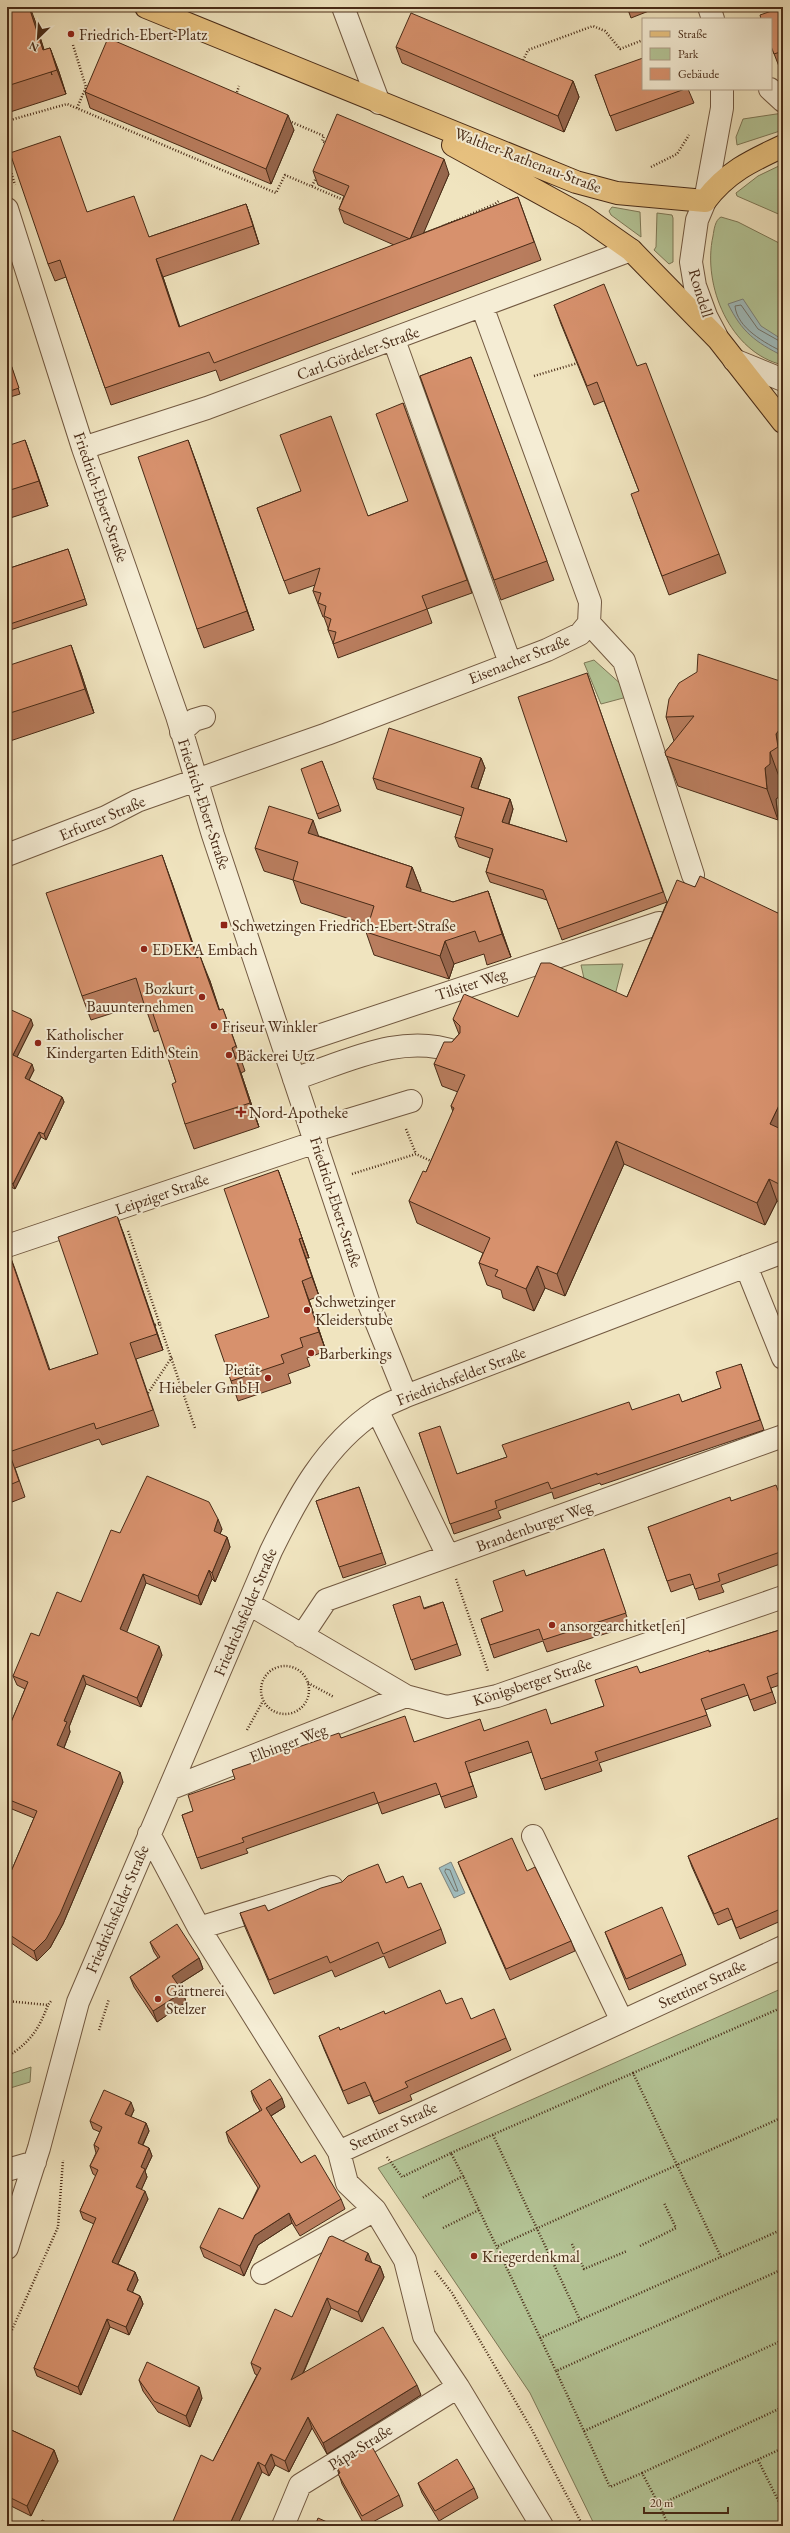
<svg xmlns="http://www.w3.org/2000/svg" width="790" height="2533" font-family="'EB Garamond',serif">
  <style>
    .green { fill: #b4c597; stroke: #7e7857 }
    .water { fill: #a0bcbd; stroke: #7d827b }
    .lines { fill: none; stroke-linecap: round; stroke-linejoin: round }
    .shore { stroke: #74746a; stroke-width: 1 }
    .minor-casing { stroke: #725941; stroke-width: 24 }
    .major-casing { stroke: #482b17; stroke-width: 24 }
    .path { stroke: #482b17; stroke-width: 2.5; stroke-dasharray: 1 2; stroke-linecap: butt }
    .minor { stroke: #f5edd5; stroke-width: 22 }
    .major { stroke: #e8c280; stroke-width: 22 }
    .wall { fill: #b97d5e; stroke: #482b17 }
    .shaded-wall { fill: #96664c; stroke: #482b17 }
    .building { fill: #d7916d; stroke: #482b17 }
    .poi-dot { fill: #8f2418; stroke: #f5edd5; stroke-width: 1.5 }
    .labels { text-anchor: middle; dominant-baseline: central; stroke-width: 4; stroke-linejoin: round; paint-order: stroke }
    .poi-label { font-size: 16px; fill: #482b17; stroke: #f5edd5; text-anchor: start }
    .street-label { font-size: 16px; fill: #482b17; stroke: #f5edd5 }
  </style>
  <rect width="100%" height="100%" fill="#f0e4bf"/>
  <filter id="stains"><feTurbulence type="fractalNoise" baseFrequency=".005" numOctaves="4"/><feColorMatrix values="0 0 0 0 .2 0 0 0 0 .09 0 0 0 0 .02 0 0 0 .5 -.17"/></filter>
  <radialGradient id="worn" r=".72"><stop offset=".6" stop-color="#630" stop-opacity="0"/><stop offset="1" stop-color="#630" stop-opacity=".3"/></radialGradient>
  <path class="green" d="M783,113v17l-46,15 -1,-8 7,-18z
    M783,164v52l-46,-20 -1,-3 22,-17z
    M612,207l28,5 1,25 -30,-22 -2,-4z
    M657,213l15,2 1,3v44l-4,2 -15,-14 2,-3z
    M721,217l17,5 45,23v120c-53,-12 -81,-80 -70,-129 1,-6 2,-16 8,-19z
    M594,660l29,26 4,11 -26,7 -17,-41z
    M623,964l-10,39 -26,-11 -6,-27z
    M783,1988v538h-188l-65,-133 -152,-225z
    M31,2067l-1,15 -23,7v-14z"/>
  <path class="water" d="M743,299l18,27 22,14v16c-28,-14 -41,-24 -55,-52z
    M451,1862l14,31 -11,5 -15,-30z"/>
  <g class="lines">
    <path class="shore" d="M783,343l-25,-14 -17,-24 -6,1c2,22 30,37 48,46
      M446,1869l4,1 8,21h-3l-10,-19z"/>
    <g class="minor-casing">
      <path id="minor" d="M343,7l36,96
        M709,7l4,12
        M770,89l13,12
        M7,209l76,239 94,268 36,119 156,469 37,92
        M716,335l-10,-19 -11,-30 -4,-24 6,-42 8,-19 17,-93v-19
        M394,340l116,323
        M734,360l49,20
        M83,448l124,-40 424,-158
        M589,623l35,38 69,214
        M181,732l13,-12 10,-3
        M7,855l99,-38 31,-16 190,-67 220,-84 33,-16 9,-11 1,-21 -108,-296
        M285,1047l374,-124
        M294,1079c52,-17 108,-47 162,-27
        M312,1131l99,-30
        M7,1246l309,-104
        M746,1266l37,92
        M377,1410l71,146
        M249,1604l157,92 41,11 50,-11 286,-99
        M302,1636l24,-36 457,-164
        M169,1789l237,-93
        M149,1834l50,94 140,224 444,-205
        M533,1836l89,185
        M199,1928l133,-41
        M339,2152l8,31 28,27 30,50 19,76 34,51 84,139
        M7,2170l28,-8
        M7,2248l32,-100 39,-146 193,-451c26,-53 54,-106 105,-140 8,-6 20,-10 30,-15l377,-144
        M262,2273l113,-63
        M283,2526l17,-41 158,-98"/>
    </g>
    <g class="major-casing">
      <path id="major" d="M146,7l430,175 41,11 88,8c22,-29 46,-40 78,-55
        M453,145l131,72 47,33 87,89 65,83"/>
    </g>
    <path class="path" d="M73,45l13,42 -9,21
      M522,63l6,-13 65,-24 12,5 15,18 23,-9
      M236,95l3,-9
      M7,121l60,-17 209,89 9,-18 61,26
      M289,121l35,15 -2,5 4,2
      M7,159l8,26
      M651,167l26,-13 12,-19
      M312,186l5,-10
      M443,226l52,-22 5,-4
      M534,376l44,-13
      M406,1129l10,25
      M352,1174l64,-20 17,8
      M128,1231l67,197
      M155,1325l6,-2
      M148,1393l24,-36
      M456,1579l32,92
      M261 1690a24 24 0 1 1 48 0a24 24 0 1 1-48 0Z
      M308,1683l26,14
      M247,1730l16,-29
      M7,2001l41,4 3,-4
      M99,2030l10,-31
      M7,2057c23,-15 31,-26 41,-52
      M633,2073l150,-66
      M493,2135l87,185
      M451,2153l182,-80 88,184
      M387,2157l15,20 49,-24 12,23 -41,22
      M479,2210l77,161
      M443,2228l36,-18 -16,-34
      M572,2244l12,25 43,-18
      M498,2246l285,-129
      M640,2246l36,-18 -12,-25
      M783,2269l-227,102 28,60 199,-91
      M435,2271l17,22 79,135 52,98
      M540,2338l243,-109
      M7,2341l51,-114 5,-67
      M584,2431l26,56 32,-14 17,32
      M758,2460l25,50
      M642,2473l141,-66
      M669,2526l-10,-21 124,-57"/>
    <use href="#minor" class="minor"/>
    <use href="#major" class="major"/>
  </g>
  <path class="wall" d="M7,7l27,11 10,32 6,-2 9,24 7,22 -59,19z
    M627,7h32l-28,11z
    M783,7v61l-3,1 -9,-23z
    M396,47l177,34 6,16 -15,35 -162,-69z
    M595,75l48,14h45l6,14 -78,28z
    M85,92l209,38 -23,54 -181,-76z
    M313,171l136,3 -26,59 95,-36 23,63 -321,121 -4,-11 -105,35 -45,-128 -11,4 -7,-17 39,-52 62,25 97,-33 13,40 -96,33 17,50 214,-82 -50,-22 -5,-14 5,-13 -26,-11z
    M554,305l165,249 7,19 -57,22 -31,-82 1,-22 -35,-90 -10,4 -33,-81z
    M7,352l13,42 -13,4z
    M471,357l83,223 -53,20 -81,-224z
    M403,403l69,190 -45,16 5,14 -94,35 -5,-15 -5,-13v-2l-4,-11h-1l-10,-26 2,-6 -26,9 -32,-86 44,-17 67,25 40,-15z
    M7,446l27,19 14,41 -41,13z
    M195,459l59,171 -50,18 -7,-19z
    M68,549l19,56 -80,26v-62z
    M7,666l73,4 14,43 -87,29z
    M587,673l80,229 28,-15 85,27 3,-4v294l-6,-3 -12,24 -141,-61 -59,132 -20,-8 -11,23 -31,-13 -2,-8 -14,-5 -8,-22 4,-10 -66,-30 -8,-22 17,-29 27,-60 -2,-6 7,-14 -16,-6 -8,-22 18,-22 7,-8 -6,-15 65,-2 109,-20 40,-95 -105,38 -15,-40 -57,-18 -4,-10 4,-14 -31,-11 -4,-10 7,-21 -85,-27 -4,-11 108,-20 4,10 -7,21 32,10 3,10 -4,15 58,18z
    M783,682v100h-2v13l-5,4 2,21 -100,-34 -13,-34 9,-11 -8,-24z
    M322,761l19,50 -22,8 -2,-5z
    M319,836l93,31 9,23 -1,2 33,10 35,-11 23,66 -24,8 -3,-11 -30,10 -5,15 -75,-24 -8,-23 2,-7 -67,-22 -8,-23 -29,-9 -9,-23z
    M171,880l27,78 12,23 9,29 4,-1 9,25 13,37 -4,2 18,54 -65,22 -9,-25 -9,-42 -17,-52 -5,2 -10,-29 -53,17 -9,-24z
    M7,1008l26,17 -16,32 17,13 -5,10 33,17 2,5 -18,38 -5,-3 -26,52 -8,-4z
    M278,1170l31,88h-3l13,38 -10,4 17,51 -19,7 3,8 -22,8 3,9 -53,18 -7,-20 38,-64z
    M123,1232l40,118 -27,9 23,67 -57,19 -3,-6 -84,29 10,29 -18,7v-251h2l6,16 35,101 48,-16z
    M741,1364l23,66 -163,55 -1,-2 -46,16 -2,-7 -54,19 3,7 -47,16 -35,-101 38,41 50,-17 125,-47 50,-8 39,-14z
    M359,1487l27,77 -43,14 -27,-77z
    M783,1497v66l-62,22 3,7 -25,8 -5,-16 -23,8 -23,-65 83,-26 50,-3z
    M222,1529l-2,5 7,3 3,10 -15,35 -3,-3 -11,26 -55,-22 -20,49 36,23 -21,52 -55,-23 -17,43 1,5 -6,16 59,34 -60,142 -13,24 -13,13 -30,-21v-59l27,-63 -27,-11v-75l18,-43 -8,-4 -4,-9 26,-40 42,-34 39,-69z
    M604,1549l26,77 -83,26 -4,-11 -49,17 -13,-39 22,-8 23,-35z
    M443,1602l18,53 -46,15 -22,-65 31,3z
    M783,1629v55l-12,4 5,15 -22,8 -6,-16 -43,15 6,16 -112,37 3,8 -57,19 -13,-38 -63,21 8,24 -32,11 -5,-14 -58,20 -4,-11 -132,46 2,4 -47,16 -19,-54 11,-4 42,-32 106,-41 73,4 70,-11 68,-7 52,-18 36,-33z
    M783,1816v104l-43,19 -8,-20 -14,6 -26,-58 -4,-11z
    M458,1862l69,9 44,70 4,10 -65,29 -48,-108z
    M386,1883l22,5 33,41 5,14 -57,25 -5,-12 -49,21 -3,-7 -58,24 -29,-67 -5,-14 28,-2z
    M605,1932l77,22 4,11 -57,25 -20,-48z
    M150,1942l49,16 4,11 -25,16 5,7 3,10 -29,20 -23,-35 -4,-10 28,-19 -4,-6z
    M446,2004l25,15 35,19 5,12 -101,45 2,5 -33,14 -9,-19 -22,9 -24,-55 -5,-13 21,-6 45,-16z
    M251,2091l34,16 -14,9 30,47 40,36 4,10 -45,27 -8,-13 -34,22 -14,31 -40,-19 -4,-10 43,-28 15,-31 -29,-46 -3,-10 34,-21 -6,-10z
    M134,2110l-3,7 15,6 3,8 -6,14 6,3 3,8 -7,15 2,6 -6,13 7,9 -30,65 17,8 3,8 -6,12 8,4 3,8 -14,31 -19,-8 -29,68 -44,-19 -3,-8 60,-144 -11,-5 -3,-8 16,-35 -3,-2 -3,-8 6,-13 -2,-8 6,-13 -7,-3 -3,-8z
    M372,2263l8,3 4,11 -22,45 -31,-14 -28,66 118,21 -94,59 -15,-26 -23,44 -14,-7 -6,11 -7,-4 -49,-11 44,-86 -2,-1 -4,-11 41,-46z
    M139,2380l63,18 -12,29 -32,-15 -15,-21z
    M7,2428l47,22 4,11 -27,55 -24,-12z
    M336,2465l63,30 4,11 -38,20 -23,-42z
    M418,2483l56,5 4,10 -39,23 -17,-28z"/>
  <path class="shaded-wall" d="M29,7h1l4,11 18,57 -9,-25z
    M50,48l9,24 7,22 -9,-24z
    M573,81l6,16 -15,35 -6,-16z
    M288,115l6,15 -23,54 -5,-15z
    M444,159l5,15 -34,79 -5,-14z
    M246,204l6,17 7,23 -6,-18z
    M156,259l7,18 22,68 -6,-18z
    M25,440l9,25 14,41 -9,-25z
    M188,440l7,19 59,171 -7,-19z
    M71,645l9,25 14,43 -9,-24z
    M783,725v36l-5,-14 -2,-13z
    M770,752l11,30v13l-5,4 2,21 -11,-31 -2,-21z
    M481,758l4,10 -10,29 -4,-10z
    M510,799l3,10 -7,23 -4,-10z
    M313,820l8,23 -13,-10z
    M162,855l9,25 35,103 -9,-25z
    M412,867l9,23 -7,20 -8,-23z
    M488,891l8,23 15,43 -9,-23z
    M445,941l9,23 -5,15 -9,-23z
    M200,956l10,25 18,54 -9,-25z
    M31,1019l2,6 -18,36 -2,-6z
    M232,1048l9,25 18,54 -9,-24z
    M32,1064l2,6 -7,14 -2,-6z
    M62,1097l2,5 -18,38 -2,-6z
    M783,1097v39l-13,-12z
    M39,1132l2,5 -26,52 -2,-5z
    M616,1141l8,23 -59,132 -8,-22z
    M278,1170l7,19 24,69 -7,-20z
    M769,1179l8,22 -12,24 -8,-22z
    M117,1216l6,16 40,118 -6,-16z
    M299,1239l7,19 13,38 -7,-19z
    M537,1266l8,22 -11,23 -8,-22z
    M302,1281l7,19 17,51 -7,-19z
    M218,1519l4,10 -5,12 -3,-10z
    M227,1537l3,10 -15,35 -3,-9z
    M209,1570l3,9 -11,26 -3,-9z
    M143,1574l3,9 -22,56 -4,-10z
    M159,1646l3,9 -21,52 -4,-9z
    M83,1675l3,9 -17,43 1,5 -9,23 -4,-10 7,-24z
    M120,1772l3,10 -60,142 -13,24 -13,13 -3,-10z
    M199,1958l4,11 -27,17 -4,-10z
    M183,1992l3,10 -29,20 -4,-11z
    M282,2098l3,9 -16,10 -3,-9z
    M131,2102l3,8 -6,12 -3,-8z
    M146,2123l3,8 -9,19 -2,-7z
    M149,2148l3,8 -7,15 2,6 -8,18 -3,-8 5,-20z
    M145,2191l3,8 -33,71 -3,-8z
    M289,2213l3,10 -34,22 -14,31 -4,-10 15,-31z
    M368,2253l4,10 -7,-3z
    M380,2266l4,11 -22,45 -4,-10z
    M135,2272l3,8 -8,18 -3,-8z
    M140,2296l3,8 -14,31 -3,-8z
    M327,2298l4,10 -36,83 -4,-11z
    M107,2319l3,8 -29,68 -3,-8z
    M417,2385l4,10 -94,59 -4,-11z
    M199,2387l3,11 -12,29 -4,-11z
    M308,2417l4,11 -23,44 -4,-11z
    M54,2450l4,11 -27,55 -4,-10z
    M271,2454l4,11 -6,11 -4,-10z
    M258,2462l4,10 -25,54h-8z"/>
  <path class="building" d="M7,7h22l14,43 7,-2 7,22 -50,16z
    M783,7v44l-9,3 -3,-8v-27h-10l-1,-4z
    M411,13l162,68 -15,35 -162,-69z
    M108,38l180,77 -22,54 -181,-77z
    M643,58v31h42l-75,27 -15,-41z
    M337,114l107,45 -34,80 -71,-30 10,-23 -36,-15z
    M60,136l27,76 47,-16 15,41 97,-33 7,22 -97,33 23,68 339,-130 16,45 -320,121 -5,-11 -104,36 -45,-128 -12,4 -38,-111z
    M604,284l33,82 9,-3 73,191 -57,22 -31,-82 8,-3 -42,-109 -10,4 -33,-81z
    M7,353l12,35 -12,4z
    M471,357l76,204 -53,19 -74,-204z
    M403,403l64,177 -45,16 5,13 -94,35 3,-12 -8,-2 3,-11 -7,-3 2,-10 -8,-3 3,-10 -8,-2 7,-23 -36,13 -27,-73 44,-17 -21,-56 51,-19 37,100 40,-15 -32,-87z
    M25,440l14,41 -32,10v-45z
    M188,440l59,171 -50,18 -59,-172z
    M68,549l17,50 -78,26v-56z
    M71,645l14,44 -78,25v-48z
    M698,654l85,28v34l-2,2 2,5v2l-7,9 2,13 -8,5v12l-5,4 2,21 -101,-33 -1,-4 29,-36 -28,1 3,-18 10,-16 18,-11z
    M587,673l76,219 -105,37 -15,-39 -57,-18 7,-23 -38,-12 9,-29 -91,-30 16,-50 92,30 -10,29 39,12 -8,23 65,20 -49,-145z
    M322,761l17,44 -22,9 -16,-45z
    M269,806l44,14 -5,13 104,34 -6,20 47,15 35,-11 14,43 -23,8 -4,-11 -30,10 -5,15 -74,-24 8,-26 -81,-26 5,-18 -43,-14z
    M162,855l35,103 3,-2 19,54 4,-1 13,37 -4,2 18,55 -65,21 -13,-40 4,-2 -26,-77 -5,2 -9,-29 -54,18 -36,-103z
    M700,876l80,38 2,-4h1v187l-13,27 13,6v56l-14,-7 -12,24 -141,-62 -59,133 -20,-8 -11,23 -31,-13 3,-6 -19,-7 11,-25 -81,-37 14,-30 3,1 28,-64 -3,-2 14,-31 -31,-11 10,-22h8l8,-9v-7l-7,-7 11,-25 54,23 23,-54h9l77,34 50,-117 18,7z
    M7,1008l24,11 -18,36 19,9 -7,14 37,19 -18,37 -5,-2 -26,52 -6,-4z
    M278,1170l24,68 -3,1 13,38 -10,4 17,51 -19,6 3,9 -22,8 3,8 -53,18 -16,-46 54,-18 -45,-128z
    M117,1216l40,118 -27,9 23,67 -57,19 -2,-6 -85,29 10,29 -12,5v-233h2l40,117 49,-16 -40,-117z
    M741,1364l19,56 -163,55v-2l-46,16 -3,-7 -53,19 2,7 -47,16 -31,-91 21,-7 17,48 50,-17 -5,-12 127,-43 3,8 47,-16 3,8 39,-14 -5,-16z
    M147,1476l62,26 9,17 -4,12 13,6 -15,36 -3,-3 -11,26 -55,-22 -23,55 39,17 -22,52 -54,-23 -19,46 3,1 -10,23 63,27 -60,142 -14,25 -12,12 -27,-18v-52l30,-70 -30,-12v-67l21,-50 -15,-6 18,-43 8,3 18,-44 24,10 30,-72 9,3z
    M776,1485l5,13 2,-1v54l-65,23 2,7 -25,8 -5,-15 -23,7 -19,-54 82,-30 1,4z
    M359,1487l23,66 -43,14 -23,-66z
    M604,1549l22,64 -83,27 -4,-11 -49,16 -9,-26 22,-8 -10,-30 31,-11 2,6z
    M420,1596l4,13 19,-7 14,42 -46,16 -18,-55z
    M783,1629v42l-16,6 5,15 -22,8 -6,-16 -43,15 6,16 -112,37 3,8 -57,19 -13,-38 -63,21 8,24 -32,11 -5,-14 -58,20 -4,-11 -132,46 2,4 -47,16 -15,-43 11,-4 -5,-16 47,-16 -3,-9 107,-37 2,5 64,-22 9,26 66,-23 4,12 62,-22 5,15 53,-18 -9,-26 42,-14 3,7 69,-23v2z
    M783,1816v92l-47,20 -8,-20 -14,6 -26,-58z
    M512,1838l15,33 8,-4 36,74 -65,28 -48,-107z
    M378,1864l8,19 17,-7 5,12 13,-5 20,46 -58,25 -5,-12 -48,21 -3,-7 -58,24 -29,-67 25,-8 3,6 53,-23 21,-6 6,-6z
    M662,1907l20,47 -56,25 -21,-47z
    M177,1924l22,34 -27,18 11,16 -30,19 -23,-34 30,-20 -10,-15z
    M440,1990l6,14 16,-6 9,21 23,-10 12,29 -101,44 3,5 -34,15 -9,-20 -22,9 -24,-55 20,-9 1,3 44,-19 1,3z
    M270,2079l12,19 -16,10 35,55 14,-8 26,44 -45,27 -7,-13 -34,22 -15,31 -40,-19 19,-39 24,11 17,-33 -34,-54 36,-22 -11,-19z
    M104,2090l27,12 -6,12 21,9 -8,20 11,5 -8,19 4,2 -9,18 9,4 -33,71 23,10 -8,18 13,6 -14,31 -19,-8 -29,68 -44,-19 62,-150 -16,-7 18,-41 -8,-4 9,-18 -5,-3 8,-18 -12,-6z
    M332,2236l36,17 -3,7 15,6 -22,46 -31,-14 -36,82 92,-53 34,58 -94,58 -15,-26 -23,44 -14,-7 -6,12 -7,-4 -29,64h-58l30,-71 12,6 48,-93 -10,-5 24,-54 17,8 37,-80z
    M147,2362l52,25 -13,29 -32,-15 -15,-21z
    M7,2428l47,22 -27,56 -20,-10z
    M370,2443l29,52 -37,21 -24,-42 2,-1 -4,-8z
    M457,2459l17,29 -39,23 -17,-28z
    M318,2518l18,8h-21z
    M42,2520l13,6h-16z"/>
  <g class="poi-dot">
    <circle cx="71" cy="34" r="4"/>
    <rect x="220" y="921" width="8" height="8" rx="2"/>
    <circle cx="144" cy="949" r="4"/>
    <circle cx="202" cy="997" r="4"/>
    <circle cx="214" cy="1026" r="4"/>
    <circle cx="38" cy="1043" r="4"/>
    <circle cx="229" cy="1055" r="4"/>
    <path d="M239 1106h4v4h4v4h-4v4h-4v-4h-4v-4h4z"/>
    <circle cx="307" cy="1310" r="4"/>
    <circle cx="311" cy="1353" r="4"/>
    <circle cx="268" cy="1378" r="4"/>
    <circle cx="552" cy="1625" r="4"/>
    <circle cx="158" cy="1999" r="4"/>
    <circle cx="474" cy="2256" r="4"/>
  </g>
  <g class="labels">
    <g class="poi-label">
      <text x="79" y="34">Friedrich-Ebert-Platz</text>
      <text x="232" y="925">Schwetzingen Friedrich-Ebert-Straße</text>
      <text x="152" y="949">EDEKA Embach</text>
      <text x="194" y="988" text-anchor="end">Bozkurt<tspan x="194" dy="18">Bauunternehmen</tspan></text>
      <text x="222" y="1026">Friseur Winkler</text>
      <text x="46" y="1034">Katholischer<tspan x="46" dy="18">Kindergarten Edith Stein</tspan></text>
      <text x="237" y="1055">Bäckerei Utz</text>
      <text x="249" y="1112">Nord-Apotheke</text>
      <text x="315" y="1301">Schwetzinger<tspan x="315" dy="18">Kleiderstube</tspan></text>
      <text x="319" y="1353">Barberkings</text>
      <text x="260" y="1369" text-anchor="end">Pietät<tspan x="260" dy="18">Hiebeler GmbH</tspan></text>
      <text x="560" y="1625">ansorgearchitket[en]</text>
      <text x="166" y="1990">Gärtnerei<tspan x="166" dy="18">Stelzer</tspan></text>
      <text x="482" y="2256">Kriegerdenkmal</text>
    </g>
    <g class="street-label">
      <text transform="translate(528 160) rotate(21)">Walther-Rathenau-Straße</text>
      <text transform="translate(701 293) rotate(73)">Rondell</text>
      <text transform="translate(358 353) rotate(-20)">Carl-Gördeler-Straße</text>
      <text transform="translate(101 497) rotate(71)">Friedrich-Ebert-Straße</text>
      <text transform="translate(519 659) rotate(-22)">Eisenacher Straße</text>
      <text transform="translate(204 804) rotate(72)">Friedrich-Ebert-Straße</text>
      <text transform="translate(102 818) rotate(-23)">Erfurter Straße</text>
      <text transform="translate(471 984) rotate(-18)">Tilsiter Weg</text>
      <text transform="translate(162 1194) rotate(-19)">Leipziger Straße</text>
      <text transform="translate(336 1202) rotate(72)">Friedrich-Ebert-Straße</text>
      <text transform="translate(461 1376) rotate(-21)">Friedrichsfelder Straße</text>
      <text transform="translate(534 1526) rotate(-20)">Brandenburger Weg</text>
      <text transform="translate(245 1612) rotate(-67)">Friedrichsfelder Straße</text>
      <text transform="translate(532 1682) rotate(-18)">Königsberger Straße</text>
      <text transform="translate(288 1743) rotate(-21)">Elbinger Weg</text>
      <text transform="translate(117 1909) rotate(-67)">Friedrichsfelder Straße</text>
      <text transform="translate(702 1984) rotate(-25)">Stettiner Straße</text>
      <text transform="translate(393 2126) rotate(-25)">Stettiner Straße</text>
      <text transform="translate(360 2447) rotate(-32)">Pápa-Straße</text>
    </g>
  </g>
  <rect width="790" height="2533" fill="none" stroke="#f0e4bf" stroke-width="24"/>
  <rect x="8" y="8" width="774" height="2517" fill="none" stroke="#482b17" stroke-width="2"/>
  <rect x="12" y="12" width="766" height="2509" fill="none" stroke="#482b17"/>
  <rect x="642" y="18" width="130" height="72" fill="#f5edd5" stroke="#b09f89"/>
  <rect x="650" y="31" width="20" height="6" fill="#e8c280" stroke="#b09f89"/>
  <text x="678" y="38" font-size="12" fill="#482b17">Straße</text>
  <rect x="650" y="48" width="20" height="12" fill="#b4c597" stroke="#b09f89"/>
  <text x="678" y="58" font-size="12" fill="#482b17">Park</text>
  <rect x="650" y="68" width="20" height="12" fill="#d7916d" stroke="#b09f89"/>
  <text x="678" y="78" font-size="12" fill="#482b17">Gebäude</text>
  <g transform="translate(38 38) rotate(205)" stroke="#f5edd5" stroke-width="3" paint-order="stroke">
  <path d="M0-3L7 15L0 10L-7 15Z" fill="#482b17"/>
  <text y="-6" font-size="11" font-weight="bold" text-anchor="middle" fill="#482b17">N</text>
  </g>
  <path d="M644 2507v6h84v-6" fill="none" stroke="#482b17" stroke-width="2"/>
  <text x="650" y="2507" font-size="12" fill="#482b17" stroke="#f5edd5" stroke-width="3" paint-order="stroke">20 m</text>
  <rect width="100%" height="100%" filter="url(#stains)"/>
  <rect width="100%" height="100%" fill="url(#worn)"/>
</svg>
